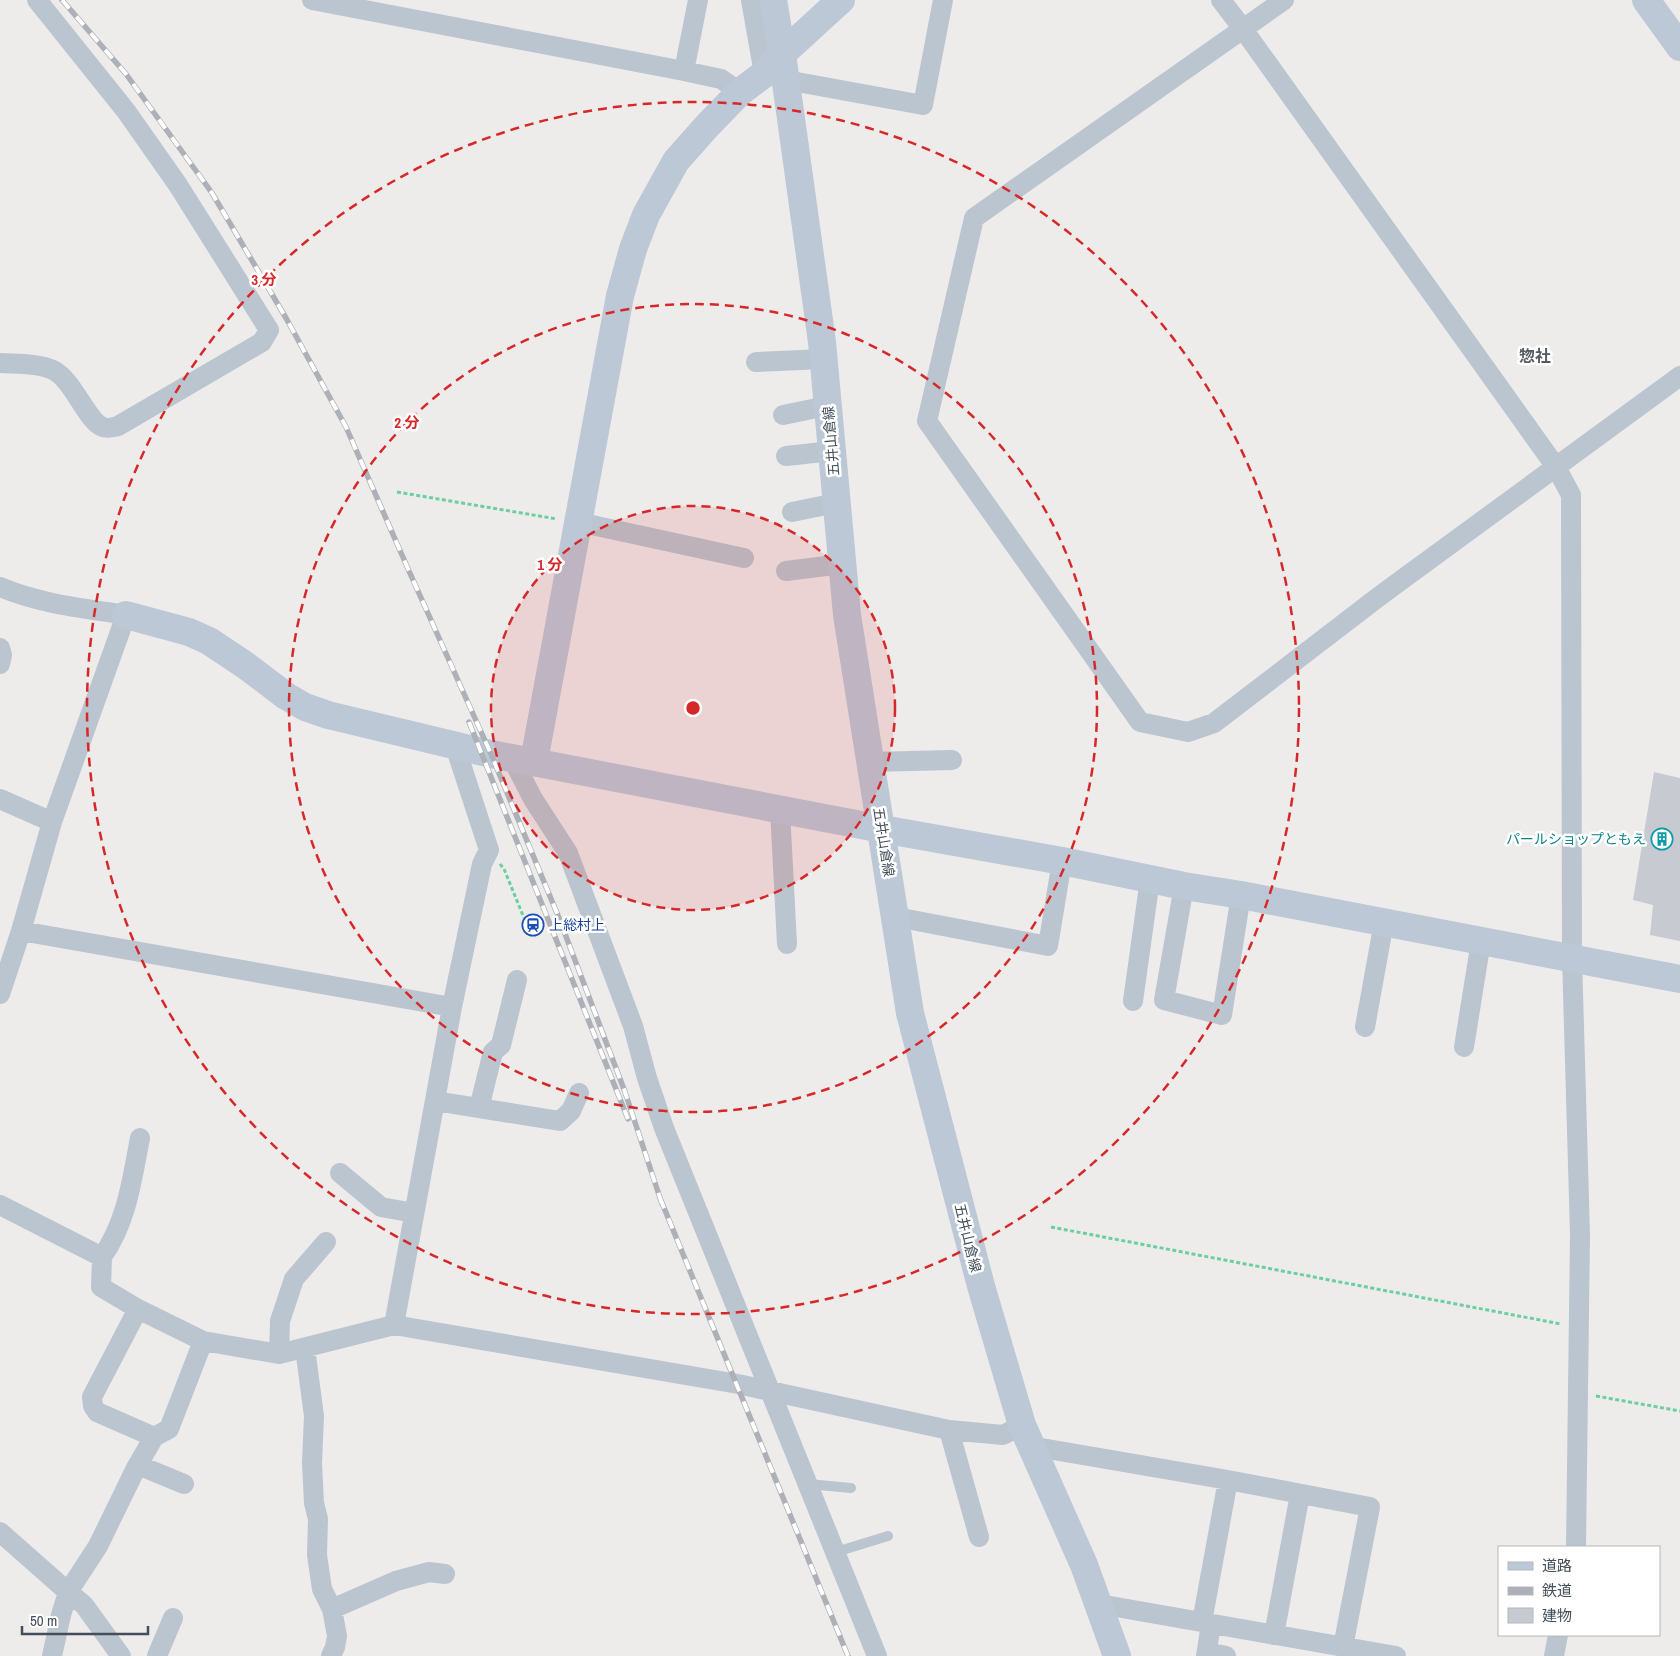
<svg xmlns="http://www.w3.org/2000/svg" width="1680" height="1656" font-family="'Archivo Narrow','Noto Sans JP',sans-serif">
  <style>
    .building { fill: #c7cad1 }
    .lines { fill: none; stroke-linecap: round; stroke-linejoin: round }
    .path { stroke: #6bcfa0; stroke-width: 3; stroke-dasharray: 4 2.5; stroke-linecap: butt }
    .lane { stroke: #bbc5cf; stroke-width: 10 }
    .street { stroke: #bbc5cf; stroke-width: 20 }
    .secondary { stroke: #bcc8d6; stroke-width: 28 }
    .rail-casing { stroke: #adb0b6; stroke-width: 5.5 }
    .rail { stroke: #fff; stroke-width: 4; stroke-dasharray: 11; stroke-linecap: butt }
    .ring { fill: none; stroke: #d62828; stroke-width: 2.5; stroke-dasharray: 9 6 }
    .labels { text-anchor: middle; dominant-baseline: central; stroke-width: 5; stroke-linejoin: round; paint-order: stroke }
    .street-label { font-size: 14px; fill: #434e59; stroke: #fff }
    .culture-label { font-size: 14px; fill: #0d838f; stroke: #fff; text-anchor: end }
    .transit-label { font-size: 14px; fill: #164399; stroke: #fff; text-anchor: start }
    .quarter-label { font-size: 16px; font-weight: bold; fill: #575b60; stroke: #fff }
    .centre { fill: #d62828; stroke: #fff; stroke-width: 2.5 }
    .ring-label { font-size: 15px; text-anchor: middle; font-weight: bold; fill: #d62828; stroke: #fff; stroke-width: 5; stroke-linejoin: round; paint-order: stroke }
  </style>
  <rect width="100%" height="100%" fill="#eeebeb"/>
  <path class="building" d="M1654,772l26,6v163l-30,-6 3,-30 -20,-5z"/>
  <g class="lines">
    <path class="path" d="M397,492l160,27
      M500,864l4,5 20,49
      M1051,1227l510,97
      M1596,1396l84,15"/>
    <path class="lane" d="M808,1484l43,4
      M836,1552l52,-16"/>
    <path class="street" d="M312,0l372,71 37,8 19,13
      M751,0l13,74
      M1221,0l22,29 313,438 15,28 1,463 8,276 -4,313
      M1284,0l-310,218 -47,203 213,301 48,10 26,-9 167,-128 299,-219
      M684,71l14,-71
      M786,80l137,25 20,-105
      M756,362l67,-3
      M0,363c17,1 38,0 53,7 20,9 34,52 50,57 4,2 11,0 15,-1l144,-84 7,-12 -91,-145 -52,-74 -89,-111
      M783,415l44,-9
      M786,456l46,-5
      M792,512l44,-9
      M578,522l166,36
      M786,571l56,-7
      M0,587c40,17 83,21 126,28l-74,207 -31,109 -21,63
      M0,648l2,7 -2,9
      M512,758l21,41 35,54 65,173 14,52 17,50 213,528
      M871,762l81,-2
      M0,799l52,23
      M780,809l7,135
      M1184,886l-20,114 58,15 19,-120
      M896,917l152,29 14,-85
      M21,931l431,76
      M1133,1001l17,-122
      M1365,1027l19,-105
      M1464,1047l17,-106
      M435,1101l125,20 11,-10 8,-18
      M479,1108l14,-56 8,-7 16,-65
      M340,1173l41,34 33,6
      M0,1205l102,52 -1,30 37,22 65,32 76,13 115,-29 344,59 211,46 54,5 19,-10
      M102,1257c25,-35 30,-78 38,-119
      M394,1325l58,-318 30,-143 7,-14 -34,-104
      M305,1348l9,68 -2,47 2,40 4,16 -1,36 5,34 10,20 5,27 -2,11 -4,9
      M279,1354l1,-33 14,-42 32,-37
      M949,1430l30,107
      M154,1437l15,-8 34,-88
      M1030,1446l198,34 142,27 -27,140
      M138,1465l46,19
      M0,1532l68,60 16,13 37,51
      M1099,1604l297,52
      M332,1609l64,-28 33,-9 16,2
      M1202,1622l26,-142
      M1274,1635l26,-141
      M1207,1652l19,4
      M52,1656l9,-41 7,-23 30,-46 38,-78 18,-31 -57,-25 -4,-6 -1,-9 46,-88
      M157,1656l16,-38
      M1206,1656l5,-32
      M1554,1656l4,-21"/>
    <path class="secondary" d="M773,0l9,54 40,288 25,273 63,398 71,273 41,139 62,140 33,91
      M1646,0l34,47
      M126,615l63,17 20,9 36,24 41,31 19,11 23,8 163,39 391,75 180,32 122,25 57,9 439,84
      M534,761l86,-465 13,-47 13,-34 30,-54 31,-35 33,-34 24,-18 18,-20 59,-54"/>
    <g class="rail-casing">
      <path id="rail" d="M62,0l64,74 86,119 74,125 60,109 63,144 82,183 68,164 66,174 37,112
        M469,722l159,397
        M660,1198l188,458"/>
    </g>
    <use href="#rail" class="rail"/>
  </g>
  <circle cx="693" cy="708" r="202" fill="#d62828" fill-opacity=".12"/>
  <g class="ring">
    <circle cx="693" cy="708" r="202"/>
    <circle cx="693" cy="708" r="404"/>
    <circle cx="693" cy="708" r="606"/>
  </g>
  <defs>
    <g id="building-ring" transform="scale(1.125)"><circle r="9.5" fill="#fff" stroke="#0f9aa8" stroke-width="1.5"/><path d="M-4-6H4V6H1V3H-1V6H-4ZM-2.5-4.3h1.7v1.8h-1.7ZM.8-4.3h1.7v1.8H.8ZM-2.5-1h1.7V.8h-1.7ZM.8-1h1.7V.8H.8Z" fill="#0f9aa8"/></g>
    <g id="station-ring" transform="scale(1.125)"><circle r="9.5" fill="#fff" stroke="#1a4fb4" stroke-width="1.5"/><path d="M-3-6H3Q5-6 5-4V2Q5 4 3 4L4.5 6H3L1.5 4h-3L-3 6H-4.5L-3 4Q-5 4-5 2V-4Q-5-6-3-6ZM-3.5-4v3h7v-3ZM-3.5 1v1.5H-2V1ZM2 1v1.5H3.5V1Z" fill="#1a4fb4"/></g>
  </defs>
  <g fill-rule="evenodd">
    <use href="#building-ring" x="1662" y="839"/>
    <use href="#station-ring" x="533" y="925"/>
  </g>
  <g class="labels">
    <g class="street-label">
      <text transform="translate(831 441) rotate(-95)">五井山倉線</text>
      <text transform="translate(884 842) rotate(81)">五井山倉線</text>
      <text transform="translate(968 1238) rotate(76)">五井山倉線</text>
    </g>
    <g class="culture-label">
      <text x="1646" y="839">パールショップともえ</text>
    </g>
    <g class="transit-label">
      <text x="549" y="925">上総村上</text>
    </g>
    <g class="quarter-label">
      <text x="1535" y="356">惣社</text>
    </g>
  </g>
  <circle cx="693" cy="708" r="8" class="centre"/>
  <g class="ring-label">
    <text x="264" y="285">3 分</text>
    <text x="407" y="428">2 分</text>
    <text x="550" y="570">1 分</text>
  </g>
  <rect x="1498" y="1546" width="162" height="90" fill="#ffffff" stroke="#b4b8bd"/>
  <rect x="1508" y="1562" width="25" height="8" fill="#bcc8d6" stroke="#b4b8bd"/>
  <text x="1542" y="1571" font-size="15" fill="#434e59">道路</text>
  <rect x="1508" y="1587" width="25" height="8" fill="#adb0b6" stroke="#b4b8bd"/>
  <text x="1542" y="1596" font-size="15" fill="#434e59">鉄道</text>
  <rect x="1508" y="1608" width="25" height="15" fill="#c7cad1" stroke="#b4b8bd"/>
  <text x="1542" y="1621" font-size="15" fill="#434e59">建物</text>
  <path d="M22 1626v8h126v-8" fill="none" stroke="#434e59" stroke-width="2.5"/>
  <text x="30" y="1626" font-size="15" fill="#434e59" stroke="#ffffff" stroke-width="4" paint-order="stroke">50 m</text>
</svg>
